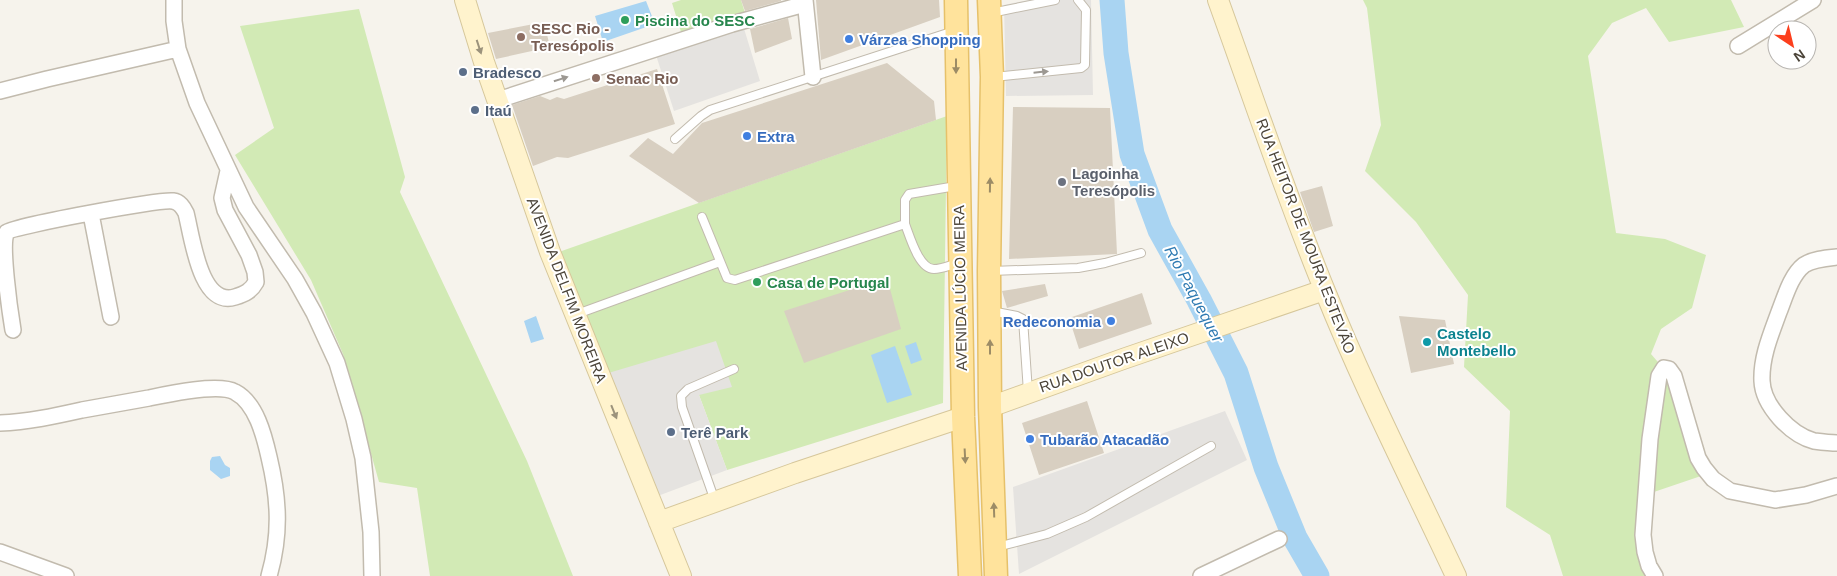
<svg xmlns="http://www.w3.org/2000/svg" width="1837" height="576" font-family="Helvetica,sans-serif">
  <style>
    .green { fill: #d2eab5 }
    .parking { fill: #e5e3e0 }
    .water { fill: #a9d4f2 }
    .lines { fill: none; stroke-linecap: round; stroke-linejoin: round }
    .river { stroke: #a9d4f2; stroke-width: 25 }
    .building { fill: #d8cfc1 }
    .lane-casing { stroke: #c2bbae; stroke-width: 10 }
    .street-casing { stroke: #c2bbae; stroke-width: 18 }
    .secondary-casing { stroke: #d6c79b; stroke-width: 22 }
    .primary-casing { stroke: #e6c16a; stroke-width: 25 }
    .lane { stroke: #fff; stroke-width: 8 }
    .street { stroke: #fff; stroke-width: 15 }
    .secondary { stroke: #fff3cd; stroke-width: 20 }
    .primary { stroke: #ffe39c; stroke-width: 22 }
    .oneway { fill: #9c937c }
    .oneway2 { fill: #9c8c66 }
    .oneway3 { fill: #9c9892 }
    .leisure-dot { fill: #2e9e5b; stroke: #fff; stroke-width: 2 }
    .education-dot { fill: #8d6e63; stroke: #fff; stroke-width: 2 }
    .shop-dot { fill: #3f7fe0; stroke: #fff; stroke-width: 2 }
    .service-dot { fill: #5c6f8a; stroke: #fff; stroke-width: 2 }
    .worship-dot { fill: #6b7280; stroke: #fff; stroke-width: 2 }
    .culture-dot { fill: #0f9aa8; stroke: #fff; stroke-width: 2 }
    .labels { text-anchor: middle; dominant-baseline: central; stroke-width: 4; stroke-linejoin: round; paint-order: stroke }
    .leisure-label { font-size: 15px; font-weight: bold; fill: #27864d; stroke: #fff; text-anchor: start }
    .education-label { font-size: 15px; font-weight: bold; fill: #785e54; stroke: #fff; text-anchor: start }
    .shop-label { font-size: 15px; font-weight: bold; fill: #366cbe; stroke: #fff; text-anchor: start }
    .service-label { font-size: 15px; font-weight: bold; fill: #4e5e75; stroke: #fff; text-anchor: start }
    .worship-label { font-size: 15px; font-weight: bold; fill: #5b616d; stroke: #fff; text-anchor: start }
    .street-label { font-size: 15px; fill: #4b4439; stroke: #fff }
    .culture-label { font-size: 15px; font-weight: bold; fill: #0d838f; stroke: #fff; text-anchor: start }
    .water-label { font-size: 16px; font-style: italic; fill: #2e7ab2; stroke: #fff }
  </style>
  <rect width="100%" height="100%" fill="#f6f3ec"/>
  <path class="green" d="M681,0h60l4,13 -64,19 -9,-29z
    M1363,0h368l13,27 -75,15 -23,-34 -34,15 -24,33 28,177 49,6 41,16 -14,53 -31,21 -10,25 25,29 25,93 -53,18v82h-85l-13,-41 -44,-28 4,-96 -46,-44 4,-72 -52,-73 -51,-51 16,-46 -14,-117z
    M359,9l46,168 -5,15 127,269 46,115h-143l-13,-88 -38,-6 -36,-128 -32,-74 -76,-125 39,-27 -34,-102z
    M947,116l-4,287 -216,67 -28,-75 -94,-21 -49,-121z"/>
  <path class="parking" d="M1028,0h63l2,95 -87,1 -2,-91z
    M742,22l18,59 -86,30 -20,-62z
    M716,341l16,46 -33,8 28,75 -72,27 -50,-123z
    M1225,411l22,49 -228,114 -6,-87z"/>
  <path class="water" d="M646,1l9,23 -52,18 -8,-26z
    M536,316l8,23 -13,4 -7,-22z
    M916,342l6,18 -11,4 -6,-18z
    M895,346l17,49 -25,8 -16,-48z
    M220,456l5,9 5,3v8l-9,3 -11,-9v-9l2,-4z"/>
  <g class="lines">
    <path class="river" d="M1112,0l4,53 16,101 28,76 39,70 37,73 30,94 29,71 22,38"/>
  </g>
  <path class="building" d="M741,0h40v1l-36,10z
    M816,0h123l1,17 -119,43z
    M788,18l4,21 -37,14 -5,-24z
    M544,22l6,25 -54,12 -8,-26z
    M887,63l47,38 2,19 -237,83 -70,-47 19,-18 25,16 29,-31z
    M657,69l18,55 -107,34 -11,-1 -24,9 -21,-61 28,-9 10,4 7,-3 7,2z
    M1013,107l97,1 7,146 -108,5z
    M1322,186l11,40 -19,6 -14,-40z
    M887,278l14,51 -97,34 -20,-52z
    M1045,284l3,12 -41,12 -5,-17z
    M1142,293l10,31 -73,25 -10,-31z
    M1399,316l46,4 9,44 -43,9z
    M1087,401l17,52 -65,22 -17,-52z"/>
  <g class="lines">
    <g class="lane-casing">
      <path id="lane" d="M991,13l64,-13
        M994,77l87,-9 4,-3 1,-55 -8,-10
        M675,139l26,-23 9,-6 244,-79
        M702,217l25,61 8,2 170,-56c5,13 14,45 29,45 8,0 16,-4 24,-6
        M905,224v-24l4,-6 47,-8
        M991,271l87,-3 27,-5 36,-10
        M991,311l26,5 6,3 5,73
        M577,314l143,-52
        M715,501l-33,-94 -1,-11 7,-7 46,-20
        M997,547l50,-13 39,-17 125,-71"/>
    </g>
    <g class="street-casing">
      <path id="street" d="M174,0v21l4,28 19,54 49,104 49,72 19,34 23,50 17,56 9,39 8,74 1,44
        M805,0l8,77
        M1738,46l75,-46
        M0,91l47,-12 131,-30
        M498,100l234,-76 73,-20
        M91,214l20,103
        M1837,257c-10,1 -24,2 -33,8 -13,10 -19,32 -25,47 -8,22 -18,45 -17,69 1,25 29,54 52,60 8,1 16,2 23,2
        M13,330c-3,-18 -13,-87 -6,-98 7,-6 153,-33 166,-31 7,1 10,6 13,12 6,23 14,95 49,84 10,-3 16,-6 21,-15l-1,-10 -6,-17 -24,-45 -3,-12 6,-27
        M0,423c28,-1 55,-7 82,-13 22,-4 45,-8 67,-12 19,-4 70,-15 86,-6 21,11 29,43 34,65 10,42 12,77 0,119
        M0,552l66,24
        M1201,576l78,-37
        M1655,576l-6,-10 -4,-14 -2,-17 7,-96 9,-63 5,-8 5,1 5,7 24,82 6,10 9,11 17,12 45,9 31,-5 31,-9"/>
    </g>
    <g class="secondary-casing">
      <path id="secondary" d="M465,0l19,62 66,190 131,324
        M1218,0c35,97 68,196 107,291 39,97 87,191 131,285
        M990,407l133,-48 201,-69
        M659,522l136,-49 168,-56"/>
    </g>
    <g class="primary-casing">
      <path id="primary" d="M956,0l7,417 7,159
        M989,0l3,77 -3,194 1,136 6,169"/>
    </g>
    <use href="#lane" class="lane"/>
    <use href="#street" class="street"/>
    <use href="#secondary" class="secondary"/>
    <use href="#primary" class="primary"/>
  </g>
  <defs><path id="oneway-solid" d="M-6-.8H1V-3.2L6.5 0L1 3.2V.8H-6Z" transform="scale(1.25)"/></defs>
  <g class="oneway">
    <use href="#oneway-solid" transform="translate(479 47) rotate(72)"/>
    <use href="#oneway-solid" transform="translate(614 412) rotate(68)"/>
  </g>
  <g class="oneway2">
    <use href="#oneway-solid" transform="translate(956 66) rotate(90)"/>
    <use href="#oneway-solid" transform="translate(990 185) rotate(-89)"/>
    <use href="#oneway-solid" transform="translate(990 347) rotate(-90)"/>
    <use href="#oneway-solid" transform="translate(965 456) rotate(87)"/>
    <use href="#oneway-solid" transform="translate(994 510) rotate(-92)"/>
  </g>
  <g class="oneway3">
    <use href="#oneway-solid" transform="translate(1041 72) rotate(-6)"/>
    <use href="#oneway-solid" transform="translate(561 79) rotate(-18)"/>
  </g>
  <g class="leisure-dot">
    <circle cx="625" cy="20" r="5"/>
    <circle cx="757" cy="282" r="5"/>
  </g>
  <g class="education-dot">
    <circle cx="521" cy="37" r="5"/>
    <circle cx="596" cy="78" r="5"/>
  </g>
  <g class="shop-dot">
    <circle cx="849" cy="39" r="5"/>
    <circle cx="747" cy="136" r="5"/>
    <circle cx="1111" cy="321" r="5"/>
    <circle cx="1030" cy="439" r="5"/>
  </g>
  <g class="service-dot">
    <circle cx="463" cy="72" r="5"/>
    <circle cx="475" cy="110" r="5"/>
    <circle cx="671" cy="432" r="5"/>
  </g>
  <circle class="worship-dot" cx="1062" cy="182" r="5"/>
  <circle class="culture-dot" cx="1427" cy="342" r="5"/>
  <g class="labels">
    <g class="leisure-label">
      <text x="635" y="20">Piscina do SESC</text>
      <text x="767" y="282">Casa de Portugal</text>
    </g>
    <g class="education-label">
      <text x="531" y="28">SESC Rio -<tspan x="531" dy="17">Teresópolis</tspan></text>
      <text x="606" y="78">Senac Rio</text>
    </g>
    <g class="shop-label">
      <text x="859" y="39">Várzea Shopping</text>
      <text x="757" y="136">Extra</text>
      <text x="1101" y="321" text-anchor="end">Redeconomia</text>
      <text x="1040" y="439">Tubarão Atacadão</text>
    </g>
    <g class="service-label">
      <text x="473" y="72">Bradesco</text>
      <text x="485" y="110">Itaú</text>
      <text x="681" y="432">Terê Park</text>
    </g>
    <g class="worship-label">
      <text x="1072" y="173">Lagoinha<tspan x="1072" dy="17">Teresópolis</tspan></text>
    </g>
    <g class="street-label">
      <text transform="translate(1306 236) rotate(69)">RUA HEITOR DE MOURA ESTEVÃO</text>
      <text transform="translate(960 288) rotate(-91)">AVENIDA LÚCIO MEIRA</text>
      <text transform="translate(567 290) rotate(69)">AVENIDA DELFIM MOREIRA</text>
      <text transform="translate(1114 362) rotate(-19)">RUA DOUTOR ALEIXO</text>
    </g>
    <g class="culture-label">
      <text x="1437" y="333">Castelo<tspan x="1437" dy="17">Montebello</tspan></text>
    </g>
    <g class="water-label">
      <text transform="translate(1194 294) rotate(62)">Rio Paquequer</text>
    </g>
  </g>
  <g transform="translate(1792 45) rotate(145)"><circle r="24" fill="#ffffff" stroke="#b7b4b0"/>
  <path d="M0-4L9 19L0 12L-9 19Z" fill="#fc3f1d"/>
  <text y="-8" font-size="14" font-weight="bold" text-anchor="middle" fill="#4b4439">N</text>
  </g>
</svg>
